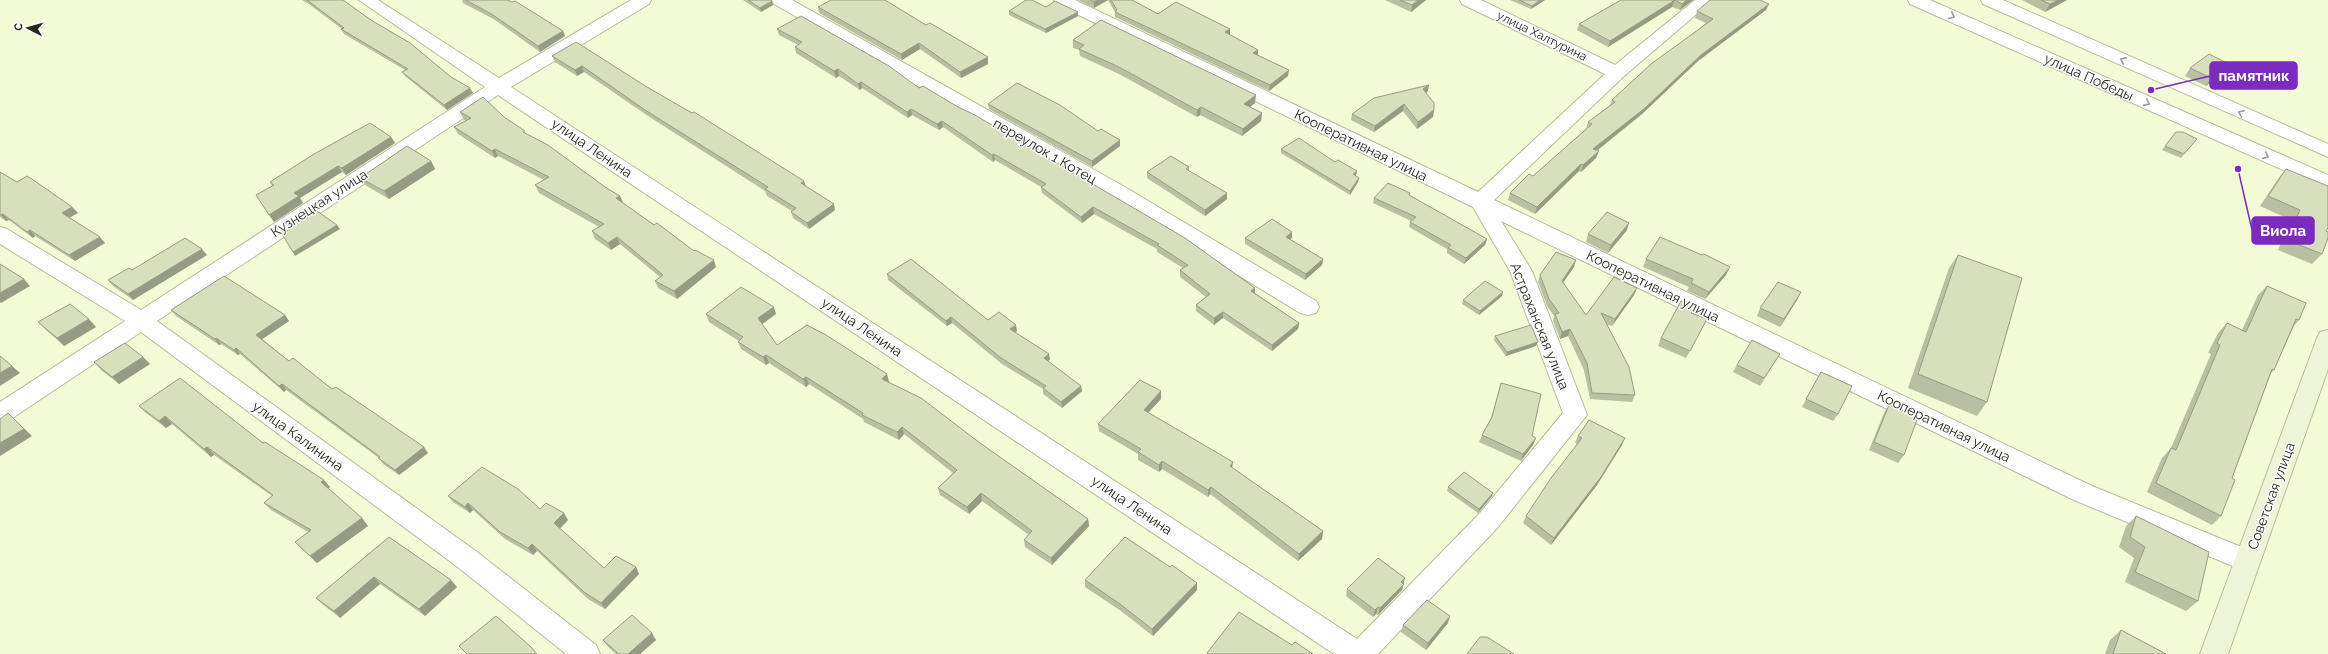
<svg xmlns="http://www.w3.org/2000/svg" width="2328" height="654" font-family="Raleway,sans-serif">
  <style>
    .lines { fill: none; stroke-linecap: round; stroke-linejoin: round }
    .street-casing { stroke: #b5bd9a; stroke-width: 2 }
    .secondary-casing { stroke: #b5bd9a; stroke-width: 2 }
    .street { fill: #fff; fill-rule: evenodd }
    .secondary { fill: #eef4d6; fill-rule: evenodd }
    .wall { fill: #b9c0a2 }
    .shaded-wall { fill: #969c84 }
    .building { fill: #d7dfbc; stroke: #969c84 }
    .oneway { stroke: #9d9e98 }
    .labels { text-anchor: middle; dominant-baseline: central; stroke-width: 3; stroke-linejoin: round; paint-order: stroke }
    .far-street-label { font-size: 12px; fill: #25281b; stroke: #fff }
    .street-label { font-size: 14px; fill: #25281b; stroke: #fff }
    .leader { fill: none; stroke: #7b2cbf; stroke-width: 1.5 }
    .callout-dot { fill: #7b2cbf; stroke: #fff; stroke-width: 1.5 }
    .callout { fill: #7b2cbf; stroke: #7b2cbf; stroke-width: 1.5 }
    .callout-label { font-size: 15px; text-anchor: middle; font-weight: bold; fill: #fff }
  </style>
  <rect width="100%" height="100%" fill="#f2fad6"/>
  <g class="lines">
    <g class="street-casing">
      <path id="street" d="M359,0h19l121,78 132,-78h20l-2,4 -138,83 846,552 123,-126 83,-100 -53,-142 -37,-64 -417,-203 -2,-4h21l403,192 127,-118 -143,-70 -2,-4h21l134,65 80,-65h18l-90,77 -129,123 598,286 164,67 4,8 -4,8 -9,3 -173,-72 -573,-279 31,50 55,144 -89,112 -120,127h-44l-836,-559 -341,226 320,231 119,93 4,9h-34l-107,-86 -318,-236 -133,89 -8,2v-21l125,-81 -125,-77v-17l7,2 134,81 344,-223z
        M772,0h20l331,186 193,115 3,6 -3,6 -8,2 -8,-2 -191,-117 -335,-192z
        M1908,0h22l398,175v15l-418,-186z
        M1981,0h22l325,144v13l-345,-153z"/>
    </g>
    <g class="secondary-casing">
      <path id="secondary" d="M2328,330v39l-100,285h-28l117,-316 3,-6z"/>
    </g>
    <use href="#street" class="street"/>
    <use href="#secondary" class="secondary"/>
  </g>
  <path class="wall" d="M302,0h41l130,93 -26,17 -42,-34 -3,-4 3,-2 -61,-36 -3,-5h1l-32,-24z
    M462,0h45l56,31 2,5 -25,16 -45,-32 -32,-17z
    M743,0h28l2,5 -12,7z
    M1078,0h54l26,14 72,15v6l28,15v6l30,20 -19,15 -154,-74v-5l-7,-12 -14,8z
    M1385,0h41l-15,12z
    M1510,0h35l-14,9z
    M1621,0h72l-13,10 -8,-3 -64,40 -31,-17 2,-6z
    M2022,0h45l-22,12z
    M818,7l108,18 62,32v7l-27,14 -41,-29 -18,11 -83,-47z
    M1046,7l32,9 -32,17 -37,-18v-4z
    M1766,10l-68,51 -56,53 -45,37h2l-3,7 -15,14 -2,-1 -44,43 -27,-14 2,-7 23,-17 54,-47h-1l2,-7 22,-17 2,-5 94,-77 -11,-5 2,-7z
    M777,29l142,59 39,19 297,181v5l44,30 -1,6 -26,22 -49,-33 -9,7 -18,-14v-6l10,-8 -26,-20v-7l3,-2 -26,-16v-3l-63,-35 -12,9 -40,-30 -1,-6 -46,-27 -2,2 -50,-35 -4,3 -27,-15 -4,3 -46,-30 -2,2 -21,-14 -3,2 -40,-25 -1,-6 3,-2 -19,-10z
    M1073,40l182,63 -5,4 12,6 -1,8 -19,15 -42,-21 -3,2 -78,-43 -39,-18 -1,-6 -6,-2z
    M552,56l95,31 158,99 30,24 -26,19 -16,-11 -2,-6 1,-1 -25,-15 -2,-5 -117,-75 -64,-44 -7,4 -22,-14z
    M2190,68l34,4 -18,14 -21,-10z
    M1428,91l-2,2 8,17 -1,7 -16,12 -14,-18 -29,21 -23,-12 1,-6z
    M988,104l110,27 22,9v6l-28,21 -103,-58z
    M460,112l44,5 23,18 78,52 15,9 3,7 93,64 -39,32 -19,-11 -3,-7 5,-4 -40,-33 -9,6 -16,-11 -3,-8 7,-4 -60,-34 -4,-8 9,-5 -46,-24 -3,2 -37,-24 -4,-7 12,-6 -2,-1z
    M2176,132l21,7 -16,19 -19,-8z
    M391,137l4,6 -49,32 -4,-3 -42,26 3,5 -29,19 -2,-36 -2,-4z
    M1281,149l54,13 22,9 -1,4h-1l4,3 -1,4 -8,13 -69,-42z
    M431,161l4,8 -46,30 -24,-14 -5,-7z
    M1189,167v4l38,28 -22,17 -58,-38v-6z
    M2286,169l36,85 -10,10 -34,-14 13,-30 -31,-14 18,-27z
    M0,172l17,10 55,25 6,6 -9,4 36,26 -30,18 -40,-25 -2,2 -24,-18 -3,1 -6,-4z
    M1410,193v3l77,43 -2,6 -21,19 -17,-11v-4l-38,-22 1,-5 1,-1 -38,-18 1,-5z
    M1627,230l-19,23 -22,-11 2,-8z
    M1292,232v6l-2,1 33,20 -1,6 -17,15 -60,-36v-6z
    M207,255l-74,45 -20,-14 -5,-6 24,-10z
    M1958,255l29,147 -10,14 -69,-28 41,-120z
    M1646,259l80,16 -21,24 -18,-8 2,-4 -46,-20z
    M1574,267l-11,16 23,32 51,-27 -3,7 -22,31 -6,-2 29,71 -3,7 -42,-3 -6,-29 -16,-34 -8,3 -7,-18 1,-5 -7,-10 -9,-24 2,-7z
    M887,274l101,46 29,11 -2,1 35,27 -2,2 33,25 1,5 -20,17 -19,-14v-5l-41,-25 -50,-41 -5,3 -59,-46z
    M2267,286l32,34 -5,6 -20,44 -3,3 -39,105 -11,38 -9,9 -65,-33 15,-34 9,-10 40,-94 -3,-1 10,-20 9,-10 15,7 16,-35z
    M1502,296l-23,19 -17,-11 1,-4z
    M1797,300l-17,27 -23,-11 3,-8z
    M171,310l114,5 4,6 -27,18 27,22 139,92 -29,22 -16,-11 -4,-6 -93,-68 -2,2 -44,-38 -2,1 -17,-11 -2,1 -43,-29z
    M1693,313l14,6 -21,39 -28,-12 3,-8z
    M706,314h70l-14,10 15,21 110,29 2,8 91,61 108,76 1,7 -37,39 -27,-18 -1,-7 5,-5 -47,-34 -13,13 -29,-19 -2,-7 15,-15 -49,-39 -5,6 -35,-18 -1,-3 -54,-35 -3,3 -37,-24 -3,2 -25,-16 -3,-7 1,-1 -30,-19z
    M38,322l58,5 -32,19 -18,-16z
    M1495,336l41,10 -30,10 -12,-16z
    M1780,354l-20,32 -27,-14 4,-7z
    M143,357l7,7 -31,20 -18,-14 -7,-8z
    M1821,372l17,42 -5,7 -31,-14z
    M1501,383l31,53 4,2 -3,7 -12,16 -42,-19 3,-7 9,-17z
    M1161,391v8l-13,14 85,55 90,63 -1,8 -24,22 -88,-67 -2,3 -46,-28 -3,3 -21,-12v-6l-39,-23 -1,-7z
    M1889,405l15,50 -6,8 -29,-13 15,-37z
    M139,406l124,37 67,44 -2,2 34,29 6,8 -51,37 -22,-21 13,-10 -37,-22 -7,-7 8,-7 -58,-41 -3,2 -39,-33 -6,4 -20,-15z
    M1578,436l44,9 -25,40 -46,60 -28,-22 3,-7 51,-72 -2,-1z
    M1448,487l45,6 -1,3 -14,17 -31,-22z
    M448,496l92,13 28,11 -8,9 44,39 32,-1 3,7 -34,35 -17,-10 -51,-48 -4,4 -28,-16 -32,-29 -3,3 -17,-11z
    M2136,516l62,85 -12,10 -61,-29 9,-24 -15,-11 7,-21z
    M389,537l68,50 -32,29 -45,-32 -40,34 -18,-14 -6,-6z
    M1085,580l112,10 -44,46 -32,-25 -36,-24z
    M1404,583l-2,7 -24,25 -2,-1 -3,3 -27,-21 1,-7z
    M1448,623l-22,27 -25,-18 2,-7z
    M2121,630l45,24h-61l5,-14z
    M603,640h53l-16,14h-24l-8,-7z"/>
  <path class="shaded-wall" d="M1098,0h10l-14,8v-6z
    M1418,0h8l-15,12 1,-7z
    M1540,0h5l-14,9 1,-3z
    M1675,0l-3,7 -64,40 2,-6z
    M1687,0h6l-13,10 2,-6z
    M2058,0h9l-22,12 5,-8z
    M772,1l1,4 -12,7 -1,-4z
    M1769,4l-3,6 -68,51 -56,53 -51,41 2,-6 108,-94z
    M1078,12v4l-32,17 -1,-4z
    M1230,29v5l-5,4v-6z
    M563,31l2,5 -25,16 -2,-6z
    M919,43l1,6 -18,11 -1,-6z
    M1258,50v6l-5,-3z
    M988,57v7l-27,14 -1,-6z
    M2229,64l-5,8 -18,14 5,-8z
    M582,66l2,6 -7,4 -2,-6z
    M838,69l1,7 -3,2 -2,-7z
    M1289,70l-1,6 -19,15 1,-6z
    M861,82l1,6 -2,2 -2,-6z
    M1429,85l-1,6 -6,5 1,-7z
    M470,88l3,5 -26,17 -3,-5z
    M1256,95l-1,8 -11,9v-8z
    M1404,104l-1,7 -29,21 1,-6z
    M1201,107l-1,8 -3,2v-7z
    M911,109l1,6 -4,3 -1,-6z
    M1434,110l-1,7 -16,12 1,-7z
    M1262,113l-1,8 -19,15 1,-7z
    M942,121l1,6 -4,3 -2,-6z
    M391,137l4,6 -49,32 -4,-7z
    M1120,140v6l-28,21v-6z
    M495,149l3,7 -3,2 -3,-7z
    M1599,151l-3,7 -15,14 2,-7z
    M994,154l1,6 -2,2 -1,-7z
    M431,161l4,8 -46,30 -5,-8z
    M1581,164l-2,7 -44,43 2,-7z
    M338,166l4,6 -42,26 3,5 -29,19 -5,-7 25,-22z
    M1357,171l-1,4 -4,3 1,-4z
    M1359,178l-1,4 -8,13v-4z
    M804,181l2,6 -5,-4z
    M1227,193v6l-22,17v-6z
    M620,196l3,7 -7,-5z
    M834,204l1,6 -26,19 -2,-6z
    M72,207l6,6 -11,6 -5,-6z
    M1093,207l1,7 -12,9 -1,-6z
    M3,214l6,6 -3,1 -5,-6z
    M1629,223l-2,7 -19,23 3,-8z
    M337,225l3,4 -45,27 -2,-4z
    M30,230l5,6 -2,2 -6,-6z
    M1292,232v6l-7,5 1,-6z
    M100,237l5,6 -30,18 -6,-6z
    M617,237l3,7 -9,6 -3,-7z
    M1487,239l-2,6 -21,19 2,-6z
    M202,249l5,6 -74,45 -5,-6z
    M1323,259l-1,6 -17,15 1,-6z
    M714,260l2,7 -39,32 -3,-8z
    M1576,260l-2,7 -15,21 3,-7z
    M1730,267l-4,8 -21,24 4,-7z
    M24,279l6,7 -29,17 -1,-1v-9z
    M1255,288v6l-4,-3z
    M1637,288l-3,7 -22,31 3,-7z
    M1503,292l-1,4 -23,19 1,-4z
    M1801,292l-4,8 -17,27 4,-8z
    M774,307l2,7 -15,11 -3,-7z
    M1223,312v6l-9,7v-7z
    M285,315l4,6 -28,19 -5,-5z
    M951,317l1,6 -5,3 -1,-5z
    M89,319l7,8 -32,19 -7,-8z
    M1299,323l-1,6 -26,22v-6z
    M1016,325l1,6 -6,4 -1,-6z
    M1570,329l-2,7 -8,3 2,-7z
    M216,338l5,6 -2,1 -4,-6z
    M1538,342l-2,4 -30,10 1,-4z
    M236,348l4,6 -2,1 -4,-5z
    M1049,354l1,5 -5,5 -1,-6z
    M766,355l3,8 -3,2 -3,-8z
    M143,357l7,7 -31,20 -7,-7z
    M12,366l8,7 -20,13v-13z
    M887,374l2,8 -5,5 -2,-8z
    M806,377l3,7 -3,3 -3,-8z
    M282,384l4,6 -2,2 -5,-6z
    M1081,386l1,5 -20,17 -1,-6z
    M1161,391v8l-17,18v-7z
    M8,413l24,23 -32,20v-13z
    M165,416l7,8 -6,4 -7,-7z
    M902,427l2,7 -5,6 -2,-8z
    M1536,438l-3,7 -12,16 2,-7z
    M1625,438l-3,7 -25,40 -46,60 3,-7z
    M207,447l7,8 -3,2 -7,-8z
    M424,447l4,6 -29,22 -4,-5z
    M1162,461v8l-3,3v-7z
    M1233,462l-1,7 -2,-3z
    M324,480l6,7 -3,3 -6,-8z
    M1211,487l-1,7 -2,3v-7z
    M981,493l1,8 -13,13 -2,-7z
    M1493,493l-1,3 -14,17 1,-4z
    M468,503l5,7 -3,3 -5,-6z
    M564,513l4,7 -10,10 -4,-7z
    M362,518l6,8 -51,37 -7,-7z
    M1088,519l1,7 -37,39 -1,-7z
    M1323,531l-1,8 -24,22 1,-7z
    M532,544l5,7 -4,4 -5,-7z
    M636,567l3,7 -34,35 -4,-6z
    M374,577l6,7 -40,34 -6,-7z
    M1405,578l-3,12 -24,25 2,-7z
    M451,580l6,7 -32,29 -6,-7z
    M1197,583v7l-44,46 -1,-7z
    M1378,607l-2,7 -3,3 2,-7z
    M1450,616l-2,7 -22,27 2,-7z
    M652,633l4,7 -16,14h-12z"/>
  <path class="building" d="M307,0h36l28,20 39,23 41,34 19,11 -26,17 -42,-33 6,-3 -67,-40 3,-1z
    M466,0h41l5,2 3,-1 48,30 -25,15 -45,-31z
    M748,0h23l1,1 -12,7z
    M831,0h54l41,25 4,-2 58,34 -28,15 -41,-29 -18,11 -83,-47z
    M1026,0h6l14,7 9,-6 23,11 -33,17 -36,-18z
    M1090,0h8l-4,2z
    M1111,0h21l26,14 18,-12 54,27 -5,3 33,18 -5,3 36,17 -19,15 -155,-73 2,-2z
    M1400,0h18l-6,5z
    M1519,0h21l-8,6z
    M1621,0h66l-5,4 -7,-4 -65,41 -31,-17z
    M1710,0h50l9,4 -68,51 -56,53 -52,41 6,2 -16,14 -2,-1 -44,43 -27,-14 19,-19 4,2 59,-52 -4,-2 27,-20 -3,-2 39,-36 62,-45 -16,-8z
    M2041,0h17l-8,4z
    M801,16l88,50 30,22 4,-2 35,21 15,7 212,124 70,50 -4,3 48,32 -27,22 -49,-33 -9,6 -18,-13 14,-11 -30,-24 8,-5 -31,-20 2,-1 -66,-37 -12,10 -40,-30 5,-3 -52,-30 -2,1 -50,-34 -5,3 -26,-15 -4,3 -46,-30 -3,2 -20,-15 -4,2 -39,-24 7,-5 -25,-13z
    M1101,20l155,75 -12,9 18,9 -19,16 -42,-22 -4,3 -78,-43 -40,-18 5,-4 -11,-5z
    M576,42l71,45 45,26 2,-1 110,69 -3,2 33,21 -27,19 -16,-11 5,-4 -31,-19 3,-2 -123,-77 -63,-44 -7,4 -23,-14z
    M2209,54l20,10 -18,14 -21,-10z
    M1017,83l43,22 38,26 3,-2 19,11 -28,21 -104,-57z
    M1429,85l-6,4 11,14v7l-16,12 -14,-18 -29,22 -23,-12 22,-16z
    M483,97l21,20 21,14 -2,1 25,13 57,42 15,9 -4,2 38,27 3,-2 37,28 1,-1 19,10 -40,31 -19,-10 8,-6 -46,-38 -9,6 -16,-12 12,-7 -69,-39 14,-8 -54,-28 -3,2 -38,-24 17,-9 -11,-6z
    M370,123l21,14 -49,31 -4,-2 -44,27 5,3 -30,19 -13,-20 18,-10 -4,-3 44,-28z
    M2176,132h7l14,7 -13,15 -19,-8z
    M1299,138l36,24 3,-2 19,11 -4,3 6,4 -9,13 -69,-42z
    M407,146l24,15 -47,30 -24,-13z
    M1171,156l18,11 -3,2 41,24 -22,17 -58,-38z
    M2286,169l42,17v42l-2,3 2,1v6l-6,16 -35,-14 13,-30 -32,-14z
    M0,172l17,10 10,-6 5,3 40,28 -10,6 38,24 -31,18 -39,-25 -3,2 -24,-18 -2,1h-1z
    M1388,183l22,10 -1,2 78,44 -21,19 -18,-10 3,-3 -41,-23 6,-5 -42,-19z
    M317,211l20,14 -44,27 -11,-18z
    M1607,212l22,11 -18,22 -23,-11z
    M1272,219l20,13 -6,5 37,22 -17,15 -61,-36z
    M1660,237l42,18 2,-1 26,13 -21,25 -18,-9 2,-4 -47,-20z
    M185,238l17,11 -74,45 -20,-14 21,-12 3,2z
    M1556,252l20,8 -14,21 24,34 28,-38 23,11 -22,31 -14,-6 28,54 6,28 -43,-2 -5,-30 -17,-34 -8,3 -7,-18 4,-1 -10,-14 -9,-24z
    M1958,255l64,23 -35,124 -69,-28z
    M911,259l77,61 11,-8 17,13 -6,4 39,25 -5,4 37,28 -20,16 -18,-14 3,-2 -45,-28 -50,-41 -5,4 -59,-47z
    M0,264l24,15 -24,14z
    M224,276l61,39 -29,20 33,26 4,-3 39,31 4,-2 88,60 -29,23 -17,-12 2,-1 -98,-73 -3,2 -43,-38 -2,2 -18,-12 -1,1 -44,-29z
    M1485,281l18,11 -23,19 -17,-11z
    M1778,282l23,10 -17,27 -24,-11z
    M2267,286l39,17 -7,17 -3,-1 -22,51 -2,-1 -40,109 3,2 -14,36 -65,-33 15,-35 5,2 44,-105 -3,-2 10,-20 19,9z
    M741,287l33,20 -16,11 19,27 30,-20 19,10 61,39 -5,5 39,19 59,45 108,76 -37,39 -27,-18 8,-9 -51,-38 -14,14 -29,-19 19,-18 -55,-43 -5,5 -35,-17 1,-2 -57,-36 -3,2 -37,-24 -3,2 -25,-15 5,-5 -37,-23z
    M1681,301l14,7 -4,5 16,6 -17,32 -29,-13z
    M70,304l19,15 -32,19 -19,-16z
    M1531,325l7,17 -31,10 -12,-16z
    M1752,340l28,14 -16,24 -27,-13z
    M125,343l18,14 -31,20 -18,-15z
    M0,356l12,10 -12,7z
    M1821,372l31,14 -14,28 -32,-15z
    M180,378l83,65 2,-1 59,38 -3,2 41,36 -52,38 -15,-14 16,-12 -47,-27 9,-8 -66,-48 -3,2 -39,-33 -6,5 -20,-15z
    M1140,380l21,11 -17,19 89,52 -3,4 93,65 -24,23 -88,-67 -3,3 -46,-29 -3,4 -21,-13 3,-3 -43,-25z
    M1501,383l40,11 -9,42 4,2 -13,16 -41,-19 10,-18z
    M1889,405l29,12 -14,38 -30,-13z
    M8,413l16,16 -24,14v-24z
    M1589,420l36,18 -24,39 -47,61 -28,-22 25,-38 31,-40 -4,-2z
    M482,467l36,22 22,20 6,-6 18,10 -10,10 50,45 12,-12 20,11 -35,36 -17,-11 -52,-48 -4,4 -28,-16 -32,-29 -3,4 -17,-11z
    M1464,472l29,21 -14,16 -31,-22z
    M2136,516l73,36 -11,49 -63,-29 10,-25 -15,-10z
    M389,537l62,43 -32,29 -45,-32 -40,34 -18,-13z
    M1125,537l45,30 2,-2 25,18 -45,46 -32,-25 -35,-24z
    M1378,558l27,20 -4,4 3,2 -24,24 -2,-1 -3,3 -28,-21z
    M1427,600l23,16 -22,27 -25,-18z
    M1239,612l53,33 3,-3 18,12h-105l-1,-1z
    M632,615l20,18 -24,21h-9l-16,-14z
    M496,616l35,31 6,7h-70l-8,-8z
    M2121,630l45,24h-53z
    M1480,637h7l27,17h-47z"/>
  <defs><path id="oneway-chevron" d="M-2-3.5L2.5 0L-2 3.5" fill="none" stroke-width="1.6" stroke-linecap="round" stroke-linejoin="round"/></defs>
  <g class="oneway">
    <use href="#oneway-chevron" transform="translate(1952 16) rotate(24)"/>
    <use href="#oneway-chevron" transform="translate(2123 60) rotate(-156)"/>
    <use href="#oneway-chevron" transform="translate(2147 103) rotate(24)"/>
    <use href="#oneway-chevron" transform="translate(2241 113) rotate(-156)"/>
    <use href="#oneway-chevron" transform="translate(2266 156) rotate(24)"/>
  </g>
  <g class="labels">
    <g class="far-street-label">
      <text transform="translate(1542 36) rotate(26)">улица Халтурина</text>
    </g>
    <g class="street-label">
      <text transform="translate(2089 77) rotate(24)">улица Победы</text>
      <text transform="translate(1361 145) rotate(26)">Кооперативная улица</text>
      <text transform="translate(592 148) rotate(34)">улица Ленина</text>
      <text transform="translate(1045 151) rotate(30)">переулок 1 Котец</text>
      <text transform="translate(319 203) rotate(-33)">Кузнецкая улица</text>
      <text transform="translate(1653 286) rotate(26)">Кооперативная улица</text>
      <text transform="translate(1540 326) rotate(68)">Астраханская улица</text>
      <text transform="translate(862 327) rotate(34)">улица Ленина</text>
      <text transform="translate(1944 426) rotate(26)">Кооперативная улица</text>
      <text transform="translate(298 436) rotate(36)">улица Калинина</text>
      <text transform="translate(2271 496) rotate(-70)">Советская улица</text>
      <text transform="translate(1132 505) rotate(34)">улица Ленина</text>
    </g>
  </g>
  <path class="leader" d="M2151 90L2210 76M2238 169L2252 230"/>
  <g class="callout-dot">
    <circle cx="2151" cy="90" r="4"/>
    <circle cx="2238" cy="169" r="4"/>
  </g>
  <g class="callout">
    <rect x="2210" y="62" width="87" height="27" rx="4"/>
    <rect x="2252" y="217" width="62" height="27" rx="4"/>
  </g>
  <g class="callout-label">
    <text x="2254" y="81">памятник</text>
    <text x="2283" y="236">Виола</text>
  </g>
  <g transform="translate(28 28) rotate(276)" stroke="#ffffff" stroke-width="3" paint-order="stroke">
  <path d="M0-3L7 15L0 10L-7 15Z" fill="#25281b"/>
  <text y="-6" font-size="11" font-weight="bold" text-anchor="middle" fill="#25281b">С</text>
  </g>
</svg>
